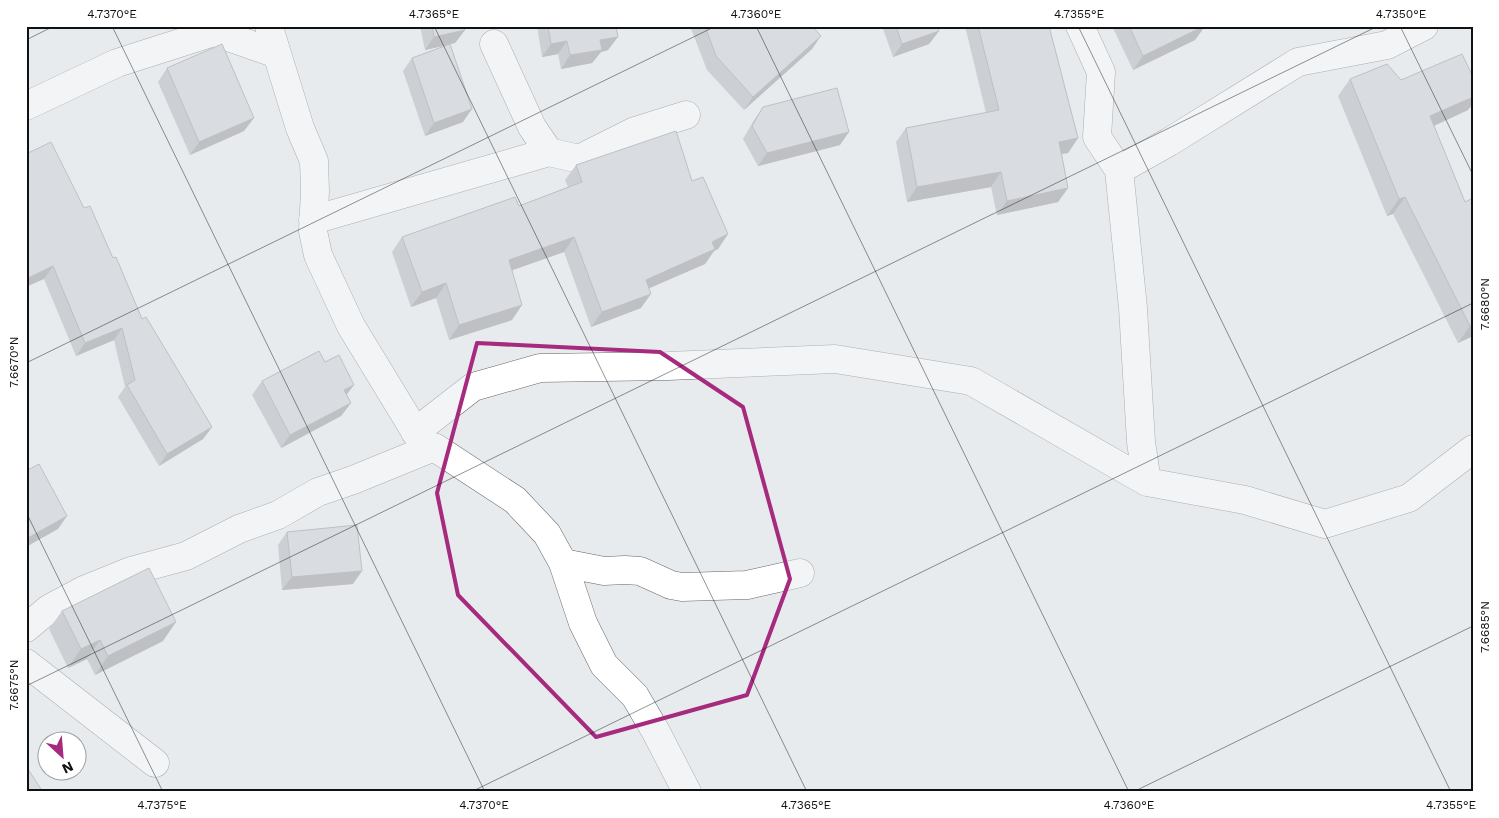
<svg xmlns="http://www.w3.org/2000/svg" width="1499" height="818" font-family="'Work Sans',sans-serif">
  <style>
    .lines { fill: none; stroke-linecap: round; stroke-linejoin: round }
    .minor-casing { stroke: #64676a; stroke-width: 29 }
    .minor { stroke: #fff; stroke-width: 28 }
    .wall { fill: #acaeb1 }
    .shaded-wall { fill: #8c8d90 }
    .building { fill: #c8cace; stroke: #8c8d90 }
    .marked { fill: none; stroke: #a62a7d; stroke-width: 4; stroke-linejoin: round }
    .ticks { fill: none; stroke: #101112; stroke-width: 1; stroke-opacity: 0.45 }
    .neatline { fill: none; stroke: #101112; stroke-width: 2 }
    .ticks-label { font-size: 12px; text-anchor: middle; fill: #101112 }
  </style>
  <rect width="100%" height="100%" fill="#e8ebee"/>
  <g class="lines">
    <g class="minor-casing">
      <path id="minor" d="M271,26l-1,5 30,97 14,33 1,30 -2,40 5,24 33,71 73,120
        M1080,26l21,46 -4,65 22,33 14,138 8,134 6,40 98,18 80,24 84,-26 64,-49
        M494,44l38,83 17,25 30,7 56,-28 51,-16
        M26,106l91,-43 97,-31 63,22
        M1119,170l50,-28 129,-80 89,-17 37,-19
        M313,220l236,-68
        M415,432l58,-45 67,-19 128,-2 167,-7 136,22 176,101
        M563,563l41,8 21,-1 15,1 31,14 11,2 65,-2 53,-12
        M26,628l24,-20 34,-18 47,-19 55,-15 53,-27 39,-14 40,-23 35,-12 81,-33 81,53 32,34 16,29 20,60 21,42 31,31 21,36 31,60
        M26,663l129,100"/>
    </g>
    <use href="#minor" class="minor"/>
  </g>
  <path class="wall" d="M420,26h44l1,4 -10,13 -5,1 13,78 -38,14 -22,-65 9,-13 36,-13 -23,5z
    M537,26h79l-8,24 -7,2 -9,11 -31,6 -3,-15 -16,3z
    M690,26h122v23l-68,61 -37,-40z
    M882,26h55l2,5 -10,13 -36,13z
    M965,26h84l29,112 -10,15 -6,1 6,34 -10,14 -61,13 -6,-28 -84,15 -11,-60 10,-14 80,-15z
    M1112,26h93l-10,14 -62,30z
    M167,68l77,63 -54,24 -32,-73z
    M1350,79l51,1 67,30 -34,16 31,76 8,-4v138l-15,7 -65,-129 -6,2 -49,-120z
    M763,107l77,38 -82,21 -15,-27 11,-19z
    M576,165l116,16 36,53 -10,15 -4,2 -9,13 -56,24 -8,20 -50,19 -27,-75 -52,18v50l-63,20 -13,-42 -25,9 -19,-55 10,-15 117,-31 49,-19 -3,-7z
    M84,208l29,50 29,61 70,108 -9,12 -44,27 -41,-69 7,-10 -11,-47 -38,16 -32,-77z
    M325,362l22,33 4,8 -10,13 -60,32 -29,-53 10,-14z
    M287,532l66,52 -71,6 -4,-45z
    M62,611l101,30 -68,34 -8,-16 -19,9 -19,-39z"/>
  <path class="shaded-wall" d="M1205,26l-10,14 -62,30 10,-14z
    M465,30l-10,13 -30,7 9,-13z
    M939,31l-10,13 -36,13 9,-13z
    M821,36l-9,13 -68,61 9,-13z
    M618,37l-10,13 -7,2 -9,11 -31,6 9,-14 30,-15z
    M567,41l-9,13 -16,3 9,-13z
    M1473,97v7l-5,6 -50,23 12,-17z
    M472,109l-9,13 -38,14 9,-13z
    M254,118l-10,13 -54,24 9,-13z
    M849,132l-9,13 -82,21 9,-13z
    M1078,138l-10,15 -19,3 10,-14z
    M1001,172l-10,15 -84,15 10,-15z
    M1068,188l-10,14 -61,13 10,-14z
    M1405,197l-12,17 -6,2 12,-17z
    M728,234l-10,15 -4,2 -9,13 -69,30 10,-14 66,-38z
    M574,237l-10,15 -65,23 10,-15z
    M53,266l-9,13 -18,8v-8z
    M446,283l-10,15 -25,9 11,-15z
    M651,294l-10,14 -50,19 11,-15z
    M522,305l-10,15 -63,20 10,-15z
    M1473,325v11l-15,7 12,-17z
    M122,328l-8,12 -38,16 9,-13z
    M354,385l-10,13v-8z
    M351,403l-10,13 -60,32 9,-13z
    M212,427l-9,12 -44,27 8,-12z
    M67,516l-9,13 -32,18v-8z
    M362,571l-9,13 -71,6 10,-13z
    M176,622l-13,19 -68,34 13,-19z
    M100,640l-13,19 -19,9 13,-19z"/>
  <path class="building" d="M432,26h32l1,4 -31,7z
    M548,26h68l2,11 -18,3 2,10 -32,5 -3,-14 -16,3z
    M705,26h107l9,10 -68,61 -37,-41z
    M896,26h41l2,5 -37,13z
    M978,26h71l29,112 -19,4 9,46 -61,13 -6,-29 -84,15 -11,-59 93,-18z
    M1129,26h75l-61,30z
    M222,44l32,74 -55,24 -32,-74z
    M450,44l22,65 -38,14 -22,-65z
    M1462,54l11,23v20l-43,19 35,86 8,-4v127l-3,1 -65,-129 -6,2 -49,-120 37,-15 14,16z
    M837,88l12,44 -82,21 -15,-27 11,-19z
    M676,131l16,50 11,-4 25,57 -16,8 3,7 -69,31 5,14 -49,18 -28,-75 -65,23 13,45 -63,20 -13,-42 -24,9 -20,-55 113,-40 4,9 63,-24 -6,-17z
    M51,142l33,66 6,-2 23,52 3,-1 26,62 4,-2 66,110 -45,27 -40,-69 8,-5 -13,-52 -37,15 -32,-77 -27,13v-125z
    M319,351l6,11 14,-7 15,30 -10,5 7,13 -61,32 -28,-54z
    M39,464l28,52 -41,23v-73l2,4z
    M357,525l5,46 -70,6 -5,-45z
    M149,568l27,54 -68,34 -8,-16 -19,9 -19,-38z
    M26,766l17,26h-17z"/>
  <path d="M0 0H1499V818H0ZM477,343l183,9 83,55 47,172 -43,116 -151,42 -138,-142 -21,-102z" fill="#e8ebee" fill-opacity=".55" fill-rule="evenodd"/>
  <path class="marked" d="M477,343l183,9 83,55 47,172 -43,116 -151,42 -138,-142 -21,-102z"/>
  <path class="ticks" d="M112,26l373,766M434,26l373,766M756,26l373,766M1078,26l373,766M1400,26l73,149M26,40l28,-14M26,363l690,-337M26,512l137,280M26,686l1352,-660M471,792l1002,-489M1133,792l340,-166"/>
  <rect width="1499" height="818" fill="none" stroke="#ffffff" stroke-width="55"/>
  <g transform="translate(62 756) rotate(154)"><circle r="24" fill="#ffffff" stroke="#9fa0a0"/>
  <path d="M0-4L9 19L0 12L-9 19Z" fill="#a62a7d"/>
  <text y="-8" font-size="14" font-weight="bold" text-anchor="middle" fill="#101112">N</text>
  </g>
  <rect x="28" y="28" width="1444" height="762" class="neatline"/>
  <g class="ticks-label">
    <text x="112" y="18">4.7370°E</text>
    <text x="434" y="18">4.7365°E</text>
    <text x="756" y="18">4.7360°E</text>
    <text x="1079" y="18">4.7355°E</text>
    <text x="1401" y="18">4.7350°E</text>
    <text transform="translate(1485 304) rotate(-90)" y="4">7.6680°N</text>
    <text transform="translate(14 362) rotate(-90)" y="4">7.6670°N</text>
    <text transform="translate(1485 627) rotate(-90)" y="4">7.6685°N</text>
    <text transform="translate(14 685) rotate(-90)" y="4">7.6675°N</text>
    <text x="162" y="809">4.7375°E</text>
    <text x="484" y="809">4.7370°E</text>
    <text x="806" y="809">4.7365°E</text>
    <text x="1129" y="809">4.7360°E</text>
    <text x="1451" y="809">4.7355°E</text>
  </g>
</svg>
